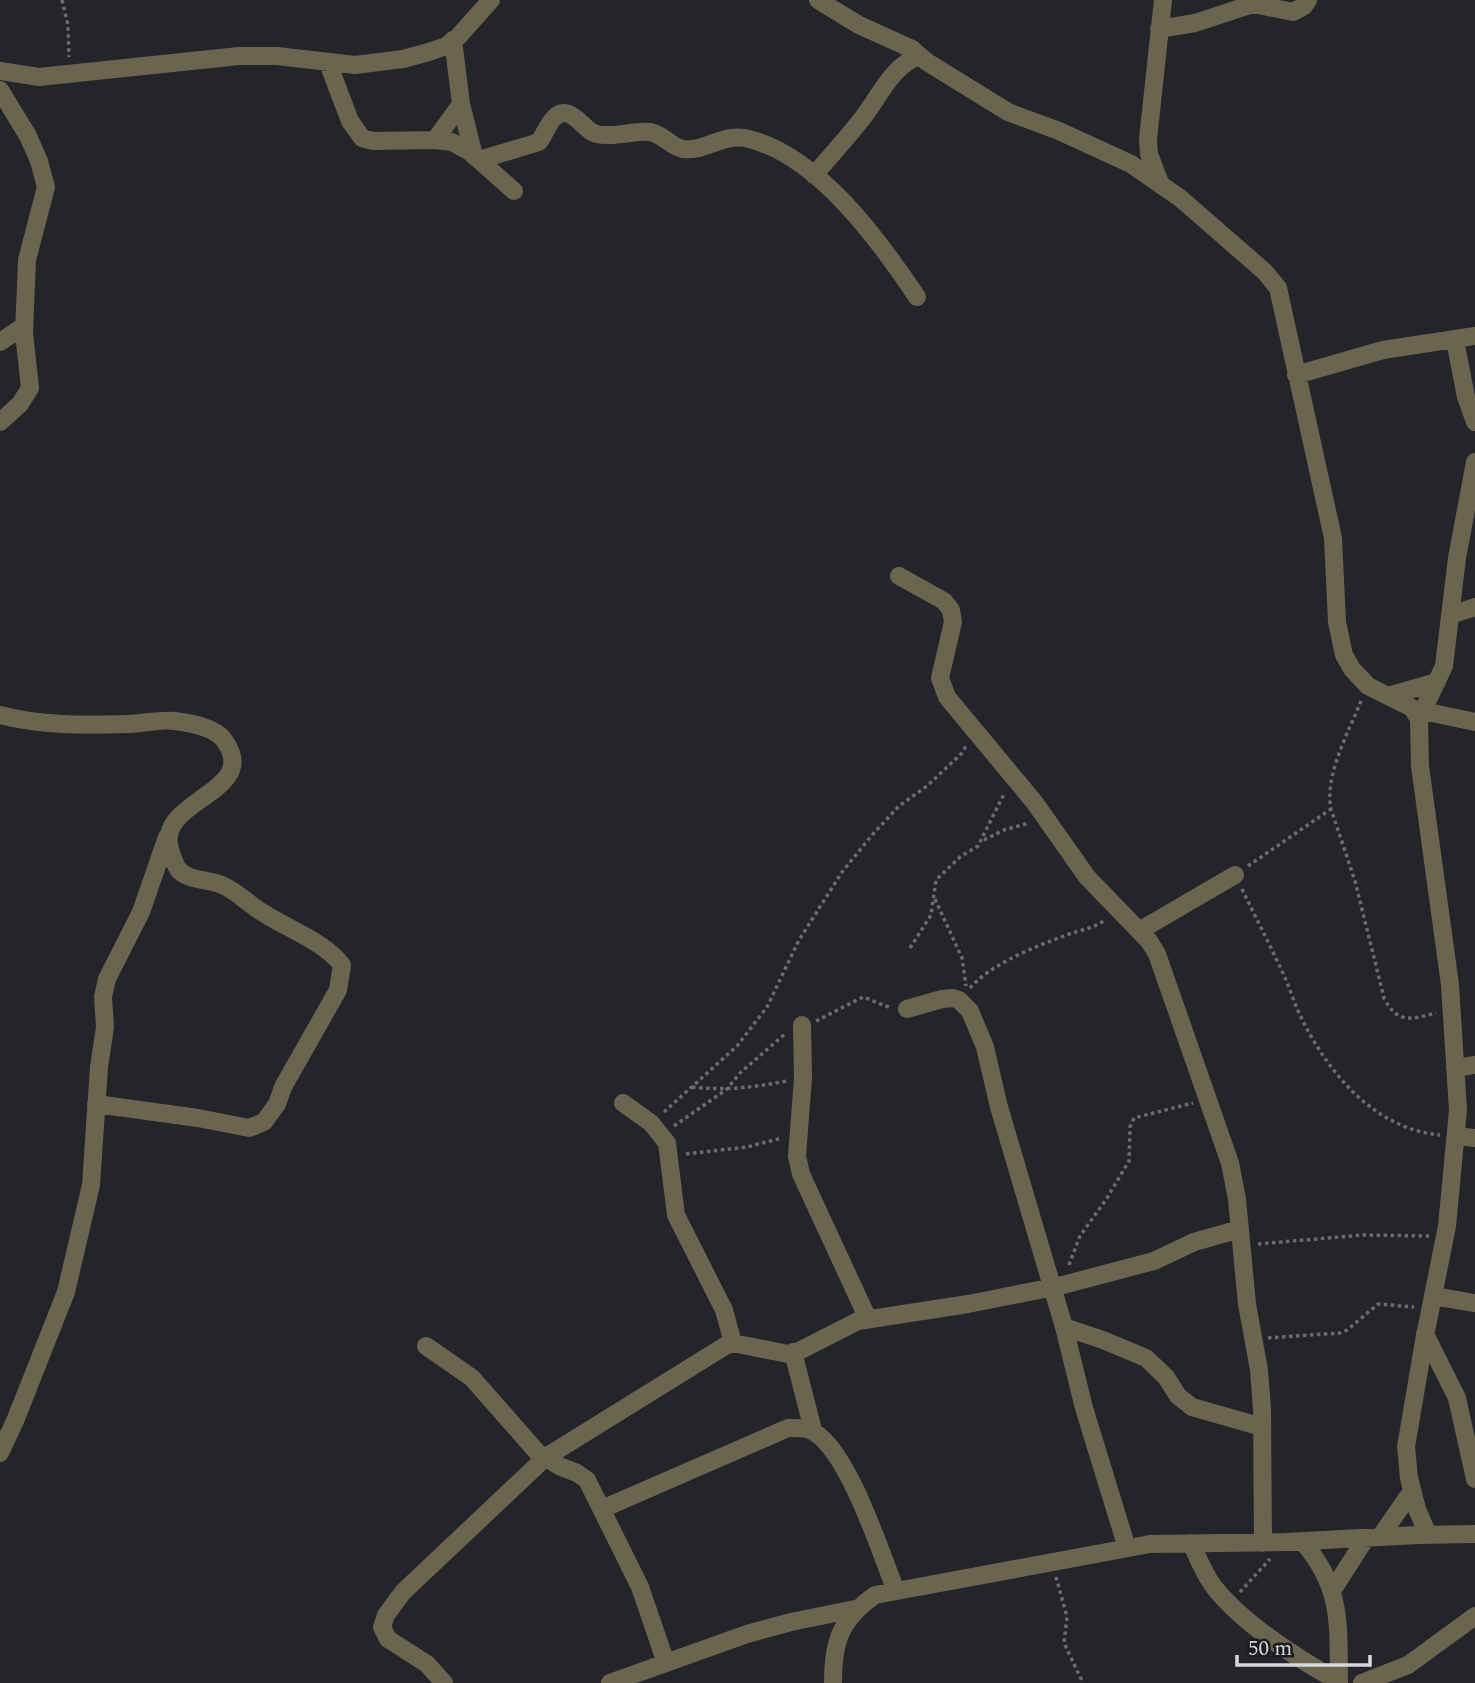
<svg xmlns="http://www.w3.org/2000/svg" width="1475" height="1683" font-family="Spectral,serif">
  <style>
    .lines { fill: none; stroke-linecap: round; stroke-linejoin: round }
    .path { stroke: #6a6c70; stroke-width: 3.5; stroke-dasharray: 3.5 3.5; stroke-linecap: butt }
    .minor { stroke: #6b644f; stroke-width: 18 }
  </style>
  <rect width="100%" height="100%" fill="#23252a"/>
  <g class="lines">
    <path class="path" d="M62,0l6,25 1,32
      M1361,701c-12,30 -37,75 -30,108l24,72 29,117c14,27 27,21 52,15
      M984,840l20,-10 25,-7
      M1248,866l83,-57
      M1242,889c13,27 27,54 40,82 7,14 11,30 18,44 27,57 74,114 140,120
      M935,899l27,59 4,28
      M910,948l21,-33 5,-35 24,-23 18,-11 26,-52
      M970,988c21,-24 64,-41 94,-52 15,-6 28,-7 41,-16
      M816,1021l47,-24 28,11
      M692,1087c33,4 63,0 95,-6
      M664,1112l73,-66 30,-39 32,-67 43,-68 31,-38 26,-28 28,-20 35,-33 5,-9
      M674,1126l53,-37 13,-16 46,-40
      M686,1154l61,-7 35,-9
      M1258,1244l105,-9 66,1
      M1069,1265l11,-29 27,-38 22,-37 1,-34 4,-9 59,-15
      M1268,1338l72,-5 7,-3 31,-26 36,3
      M1056,1577l11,40 -3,26 19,40
      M1240,1592l30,-33"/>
    <path class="minor" d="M818,0l41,25 53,24 15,13 81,50 51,19 72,33 49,34 85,74 13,16 55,250 4,84 7,33 8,14 16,17 44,22 7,11 1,47 30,219 8,125 -11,116 -23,115 -18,106 3,31 8,31 11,26
      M1159,29l36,-6 58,-19 40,8 11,-6 4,-6
      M453,40l8,64 13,52
      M328,63l22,58 12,17 11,3 62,-1 17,2 18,10 44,39
      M0,71l39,6 200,-21h38l78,9 48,-6 26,-7 17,-6 12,-9 33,-37
      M0,90l28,46 11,25 7,26 -19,73 -3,73 6,55 -10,16 -20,18
      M435,140l26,-36
      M479,160l60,-18c5,-7 8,-16 14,-23 15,-17 28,7 39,13 4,3 10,3 15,3 14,1 29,-5 43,-3 13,2 21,15 33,17 21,3 39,-15 62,-11 71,15 134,102 172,159
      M814,175c16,-18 32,-36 47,-55 18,-22 30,-54 58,-64
      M1160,183l-11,-29 -1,-15 15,-139
      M1455,340l11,57 9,25
      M0,342l24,-16
      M1296,375l87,-25 92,-14
      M899,576l45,25 7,9 2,12 -13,56 7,19 88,106 52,74 62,64 8,13 73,209 7,36 10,105 12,66 3,39 1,134
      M1450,615l25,-8
      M1388,696l49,-14
      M1423,711l52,11
      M0,715c40,11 86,10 127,9 16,0 32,-5 48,-3 15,2 40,6 49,19 39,53 -69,59 -54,109 2,7 4,14 8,20 9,12 31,10 44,16 15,6 26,19 40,27 25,17 60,28 80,53l-4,25 -55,97 -6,17 -13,18 -15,6 -51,-10 -102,-14
      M1419,719l25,-53 13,-108 18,-96
      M1139,931l96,-56
      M907,1009l35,-10 11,-1 6,2 11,11 15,36 14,60 65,220 20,81 43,140
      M802,1025l1,53 -6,78 4,18 67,145
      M1455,1068l20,-3
      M623,1103l28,20 16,20 9,72 48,95 9,33
      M1456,1136l19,2
      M1433,1296l42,7
      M1064,1327l39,13 43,18 20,19 12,19 14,11 70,20
      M1425,1334l32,64 18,81
      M426,1346l46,32 65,74 22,14 18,7 10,7 53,107 26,76
      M793,1352l20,78
      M0,1453l15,-32 51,-129 25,-107 8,-118 6,-40 -2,-30 4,-18 34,-67 26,-75
      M602,1509l186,-81c8,0 19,-1 26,4 35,21 66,119 82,159
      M1380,1537l32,-46
      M1303,1542c40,47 35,83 36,141
      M1191,1543c7,15 13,31 23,44 30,38 83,71 125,95
      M1332,1591l34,-53
      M444,1683l-17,-19 -39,-25 -6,-12 4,-12 17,-23 143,-135 179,-111 8,-3 55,11 9,-2 61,-31 110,-17 91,-18 95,-25 40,-19 46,-13
      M610,1683l137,-49 44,-12 64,-13
      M833,1683c0,-42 7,-63 42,-88l275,-51 136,-2 132,-7 57,-1
      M1362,1683l46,-18 67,-49"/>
  </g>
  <path d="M1237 1655v10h133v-10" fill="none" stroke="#d6d8db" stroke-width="3.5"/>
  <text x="1248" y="1655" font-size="21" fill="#d6d8db" stroke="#1a1c20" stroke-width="5" paint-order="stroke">50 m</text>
</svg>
